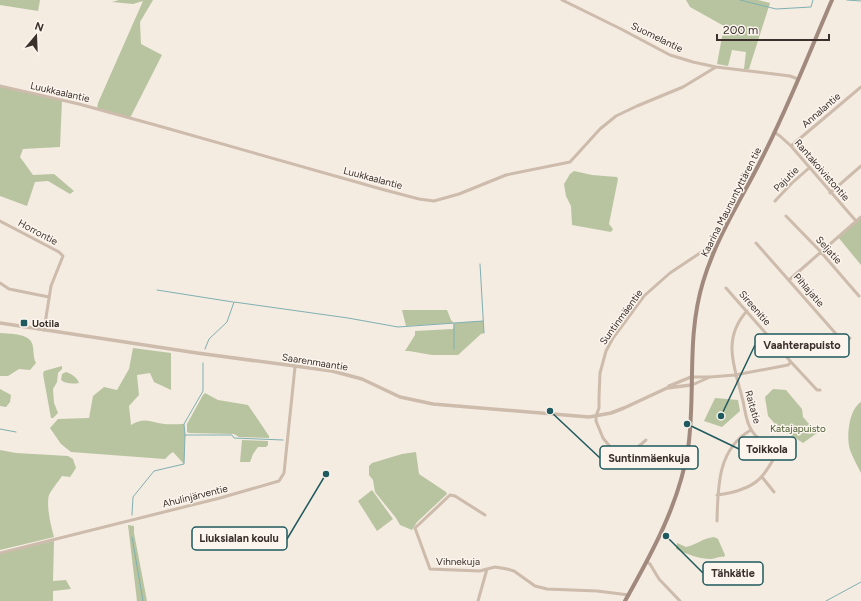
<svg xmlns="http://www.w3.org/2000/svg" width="861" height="601" font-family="Figtree,sans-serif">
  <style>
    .green { fill: #b8c4a0 }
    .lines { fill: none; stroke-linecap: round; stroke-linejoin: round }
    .stream { stroke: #7fb0b2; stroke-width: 1 }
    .minor { stroke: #cdbbac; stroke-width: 3 }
    .tertiary { stroke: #cdbbac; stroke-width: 3.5 }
    .secondary { stroke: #a18a7d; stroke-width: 4 }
    .poi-dot { fill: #1f5a5e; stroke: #fbf5ee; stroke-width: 1.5 }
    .labels { text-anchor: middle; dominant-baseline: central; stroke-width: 3; stroke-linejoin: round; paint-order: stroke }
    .street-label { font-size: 10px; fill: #3b302b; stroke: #fbf5ee }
    .poi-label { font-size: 10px; font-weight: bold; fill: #3b302b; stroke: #fbf5ee; text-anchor: start }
    .park-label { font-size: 10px; fill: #4a5a2e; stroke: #fbf5ee }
    .leader { fill: none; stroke: #1f5a5e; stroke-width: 1.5 }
    .callout-dot { fill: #1f5a5e; stroke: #fbf5ee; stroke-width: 1.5 }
    .callout { fill: #fbf5ee; stroke: #1f5a5e; stroke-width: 1.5 }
    .callout-label { font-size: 11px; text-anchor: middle; font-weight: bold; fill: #3b302b }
  </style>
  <rect width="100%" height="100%" fill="#f4ebe1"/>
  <path class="green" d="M0,0h40l-2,11 -38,-6z
    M119,0h34l-13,22 1,22 21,11 -32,63 -33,-9 1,-6 45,-102 -10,3 -21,-2z
    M686,0h72l12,3 -21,66h-5l2,-17 -14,-2 -4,16 -11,-2 7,-38 -34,-19z
    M0,86l62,14 -2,47 -37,2 -3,8 13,18 21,-1 20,17 -4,3 -22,-13 -13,1 -8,24 -27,-10z
    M574,171l18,4 25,2 1,2 -9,45 4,5 -2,3 -39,-7 -1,-19 -5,-10 -2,-12 6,-10z
    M861,217v48l-23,-28z
    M402,310h45l4,10 3,3 29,-2 1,12 -3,1 -23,21h-26l-23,-4h-4l10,-16v-4l38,-2 1,-6 -48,3z
    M0,333c11,1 32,0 33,14 1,6 0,10 3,16l-6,7 -11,-1 -11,7h-8z
    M133,348l38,5v37l-17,-8 -4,-9 -13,2 2,20 -10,11 2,19c11,-6 15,-5 27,-2 8,2 19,1 26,1l1,11 -1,29 -11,-12 -3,2 -5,5 -94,-7 -10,-8 -11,-16 8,-9 31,-1 4,-22 11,-9 13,3 12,-21z
    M62,366v3l-4,4 -1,9 -4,7 1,14 4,10 -5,5h-2l-8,-44 1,-3z
    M66,372c4,1 12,6 13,11 -7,1 -13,1 -18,-3l1,-6z
    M0,389l11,6 -1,7 -4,5 -6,-1z
    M773,389l13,1 16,19 1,8 14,16 -14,10 -27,-18 -8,-9 -3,-19z
    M205,393l13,7 30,5 21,31v2l-30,-1 -5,-3 -45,-1 -2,-1v-8l16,-29z
    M715,398l23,2 2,11 -18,16 -18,-6z
    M861,402v71c-4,-8 -8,-15 -11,-23 -4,-13 -1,-41 11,-48z
    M242,440l26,1v4l-2,2h-8l-5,7 -3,8h-10z
    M0,450l16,3 52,3 5,3 3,9 -6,9 -8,-1c-4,6 -10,13 -13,19 -3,11 2,31 5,42l-54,13z
    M416,452l3,22 27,18 1,2 -30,28 -5,8 -12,-5 -4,-7 -21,-26 -2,-12 -4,-5v-9l3,-3 30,-9z
    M372,490l21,29 -16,12 -19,-30z
    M128,525l6,1v7l13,68h-10z
    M714,537l4,2 7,16 -1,2c-5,-1 -8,2 -13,2 -11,0 -25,-5 -35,-10l1,-6 9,4c10,-2 17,-9 28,-10z
    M54,541l-1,40 13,-1 5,9 -18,2v10h-53v-48z"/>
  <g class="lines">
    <path class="stream" d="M740,0l36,9 35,-2 2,-7
      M847,0l14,1
      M480,264l4,69
      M157,290l76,12
      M454,324v25
      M205,349l4,-10 18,-17 7,-20 114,16 50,9 85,-6
      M0,429l16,3
      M185,435l-1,-11 19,-33v-28
      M132,515l1,-18 21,-26 30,-7 1,-29h47l2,3 49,2
      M132,537l11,64
      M826,601l35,-19"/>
    <path class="minor" d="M562,0l59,29 49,26 23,7 23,5 74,9 8,3
      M0,86l79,18 80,22 222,63 38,10 15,2 25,-7 47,-19 64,-13 30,-33 16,-13 21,-10 46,-19 33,-20
      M774,132l6,4 11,10 65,75
      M791,146l70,-59
      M830,193l31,-27
      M775,201l17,-18 17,-15
      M786,216l34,35 39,45
      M0,221l59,31 4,4 -12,30 -7,44
      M756,243l88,100 6,-5
      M789,280l72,-63
      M0,283l9,6 40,8
      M726,288l65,74 26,28h3
      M691,377h19l25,-2 53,-10 3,-3
      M692,385l18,-8
      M646,440l-22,19h-4l-17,-21 -7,-17v-5l3,-8v-11l1,-24 6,-22 7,-13 31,-42 26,-23 33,-22 10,2
      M762,477l12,15
      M717,495c16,-2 36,-7 46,-20 5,-6 9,-14 14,-21 -8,-7 -19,-14 -25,-23 -6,-8 -7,-21 -9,-30 -8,-32 -22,-62 4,-90
      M485,515l-30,-19 -5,-1 -35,33 15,41 50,2 7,-2
      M717,521c1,-33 0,-72 34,-91
      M0,553l220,-55 59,-17 5,-8 11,-106
      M647,562l3,2 9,15 21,22
      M478,601l9,-32 8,-2 12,2 7,2 21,15 12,3 50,2 32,4"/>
    <path class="tertiary" d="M0,323l197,30 135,18 30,8 38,18 33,7 156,13 22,-4 13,-5 43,-20 24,-3
      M669,386l22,-9"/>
    <path class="secondary" d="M625,601c27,-48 54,-97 63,-152 8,-56 -2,-111 15,-167 13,-44 38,-82 58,-122 27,-52 48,-107 71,-160"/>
  </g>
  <rect class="poi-dot" x="20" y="319" width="8" height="8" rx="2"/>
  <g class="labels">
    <g class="street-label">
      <text transform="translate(657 37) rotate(26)">Suomelantie</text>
      <text transform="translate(60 92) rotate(13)">Luukkaalantie</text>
      <text transform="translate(821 110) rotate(-41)">Annalantie</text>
      <text transform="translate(822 170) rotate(49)">Rantakoivistontie</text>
      <text transform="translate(373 178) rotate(15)">Luukkaalantie</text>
      <text transform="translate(786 179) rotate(-45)">Pajutie</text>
      <text transform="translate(731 202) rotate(-63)">Kaarina Maununtyttären tie</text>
      <text transform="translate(38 232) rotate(28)">Horrontie</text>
      <text transform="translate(829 250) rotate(48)">Seljatie</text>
      <text transform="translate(809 290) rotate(49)">Pihlajatie</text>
      <text transform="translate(755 308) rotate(49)">Sireenitie</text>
      <text transform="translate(621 317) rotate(-54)">Suntinmäentie</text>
      <text transform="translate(315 362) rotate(9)">Saarenmaantie</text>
      <text transform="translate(753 407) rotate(74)">Raitatie</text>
      <text transform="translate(195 496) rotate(-14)">Ahulinjärventie</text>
      <text x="458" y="561">Vihnekuja</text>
    </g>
    <g class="poi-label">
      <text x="32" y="323">Uotila</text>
    </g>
    <g class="park-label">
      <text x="798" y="428">Katajapuisto</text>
    </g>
  </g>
  <path class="leader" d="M721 416L755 345M687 424L739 449M550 411L600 458M326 474L287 539M666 536L703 573"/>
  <g class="callout-dot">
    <circle cx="721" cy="416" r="4"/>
    <circle cx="687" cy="424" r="4"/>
    <circle cx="550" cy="411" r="4"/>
    <circle cx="326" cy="474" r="4"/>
    <circle cx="666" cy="536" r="4"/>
  </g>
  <g class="callout">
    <rect x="755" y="334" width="94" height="23" rx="4"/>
    <rect x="739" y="437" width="57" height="23" rx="4"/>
    <rect x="600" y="446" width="98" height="23" rx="4"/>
    <rect x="192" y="527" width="95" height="23" rx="4"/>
    <rect x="703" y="562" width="60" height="23" rx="4"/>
  </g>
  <g class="callout-label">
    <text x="802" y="349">Vaahterapuisto</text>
    <text x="767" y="453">Toikkola</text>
    <text x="649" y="462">Suntinmäenkuja</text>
    <text x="239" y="542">Liuksialan koulu</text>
    <text x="733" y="577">Tähkätie</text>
  </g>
  <g transform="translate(36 36) rotate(19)" stroke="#fbf5ee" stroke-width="3" paint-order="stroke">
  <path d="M0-3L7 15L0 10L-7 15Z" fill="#3b302b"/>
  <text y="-6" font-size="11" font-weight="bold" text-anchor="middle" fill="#3b302b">N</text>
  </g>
  <path d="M717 34v6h112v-6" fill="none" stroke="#3b302b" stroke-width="2"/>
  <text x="723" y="34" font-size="12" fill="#3b302b" stroke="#fbf5ee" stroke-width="3" paint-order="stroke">200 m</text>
</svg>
